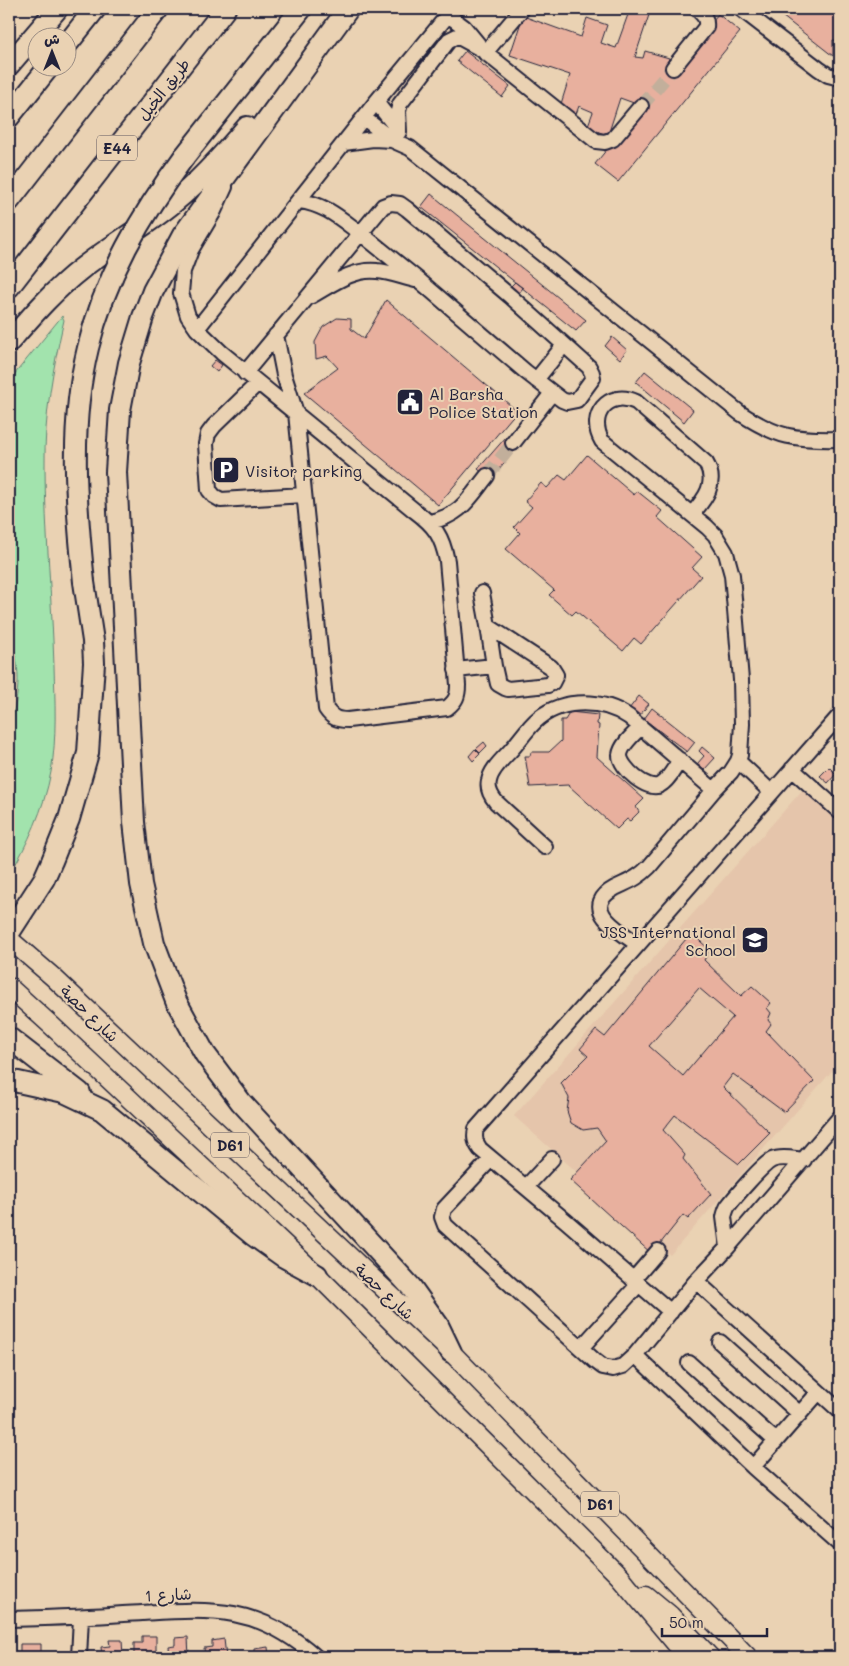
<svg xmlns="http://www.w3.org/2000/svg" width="849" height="1666" font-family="Mali,'Playpen Sans Arabic',sans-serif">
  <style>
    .built { fill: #e5c5ab }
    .green { fill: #a2e3ad; stroke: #628274 }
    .building { fill: #e8b09e; stroke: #22223b; fill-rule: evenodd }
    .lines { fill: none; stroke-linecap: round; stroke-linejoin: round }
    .minor-tunnel { stroke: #c2af9b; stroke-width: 14; stroke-dasharray: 14 7; stroke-linecap: butt }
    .minor-casing { stroke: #22223b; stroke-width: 18 }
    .major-casing { stroke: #22223b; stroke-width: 21 }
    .highway-casing { stroke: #22223b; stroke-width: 24 }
    .minor { stroke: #ead2b3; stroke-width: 14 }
    .major { stroke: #ead2b3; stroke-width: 18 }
    .highway { stroke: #ead2b3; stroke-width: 20 }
    .highway-bridge-casing { stroke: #22223b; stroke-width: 24; stroke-linecap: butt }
    .highway-bridge { stroke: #ead2b3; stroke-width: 20 }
    .labels { text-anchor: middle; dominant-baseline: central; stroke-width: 4; stroke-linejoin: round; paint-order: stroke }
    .shield { fill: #ead2b3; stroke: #5e575f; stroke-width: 1 }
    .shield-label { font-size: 15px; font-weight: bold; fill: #22223b }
    .street-label { font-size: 16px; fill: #22223b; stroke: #ead2b3 }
    .poi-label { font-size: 16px; fill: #22223b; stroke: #ead2b3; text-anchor: start }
  </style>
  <rect width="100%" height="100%" fill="#ead2b3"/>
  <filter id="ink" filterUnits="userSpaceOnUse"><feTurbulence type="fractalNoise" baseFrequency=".02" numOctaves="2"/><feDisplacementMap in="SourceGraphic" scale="10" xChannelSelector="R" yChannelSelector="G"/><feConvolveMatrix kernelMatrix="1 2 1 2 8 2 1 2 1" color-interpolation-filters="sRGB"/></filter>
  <g filter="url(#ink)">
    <path class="built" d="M805,787l35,32v243l-170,193 -156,-139z"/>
    <path class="green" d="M62,316l2,4c-11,48 -20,96 -19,146 0,66 7,133 9,200 1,35 3,71 -3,106 -7,37 -23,71 -42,104v-151c12,-30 12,-61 0,-91v-253z"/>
    <path class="building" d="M630,9h21l-16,48 8,1 2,-7 24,7 -2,8 6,2h1l44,-54 22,18 -122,150 -23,-18 47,-58 -22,-8 -12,37 -21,-7 6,-16 -14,-6 -3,8 -16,-7 10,-32 -60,-20 13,-39 58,21 6,-19 20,7 -6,18 15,5z
      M773,9h67v32l-7,-1v16z
      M465,51l45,35 -8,11 -45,-36z
      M431,194l155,126 -10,11 -155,-124z
      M515,282l8,6 -5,6 -9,-6z
      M386,300l131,111 -79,94 -134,-112 34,-25 -11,-12 -11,3 -1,-17 8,-15 14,-9 14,1v10l13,10z
      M612,337l15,13 -7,9 -15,-13z
      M215,360l7,5 -5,7 -7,-6z
      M645,371l48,39 -9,12 -48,-40z
      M506,437l12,10 -28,32 -12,-10z
      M587,455l47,40 3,-4 25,20 -5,6 45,40 -10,11 9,8 -60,68 -7,-6 -11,13 -47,-40 -4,4 -23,-20 5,-5 -48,-41 14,-16 -6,-6 18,-20 -7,-6 16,-18 6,5 12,-13 7,5z
      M639,696l10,8 -10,12 -10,-7z
      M652,708l43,34 -8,10 -43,-33z
      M570,712l28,3 -1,9 2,1 -2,32 47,42 -8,8 3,5 -9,9 -3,-2 -10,10 -49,-44 -38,2 -5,-31h5l1,-4h18l12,-11v-21h4z
      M484,742l3,4 -7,7 -4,-4z
      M702,747l13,11 -11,12 -7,-6 7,-8 -5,-5z
      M475,749l5,5 -7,7 -4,-5z
      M829,767l7,7 -8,9 -8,-7z
      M691,933l19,17 -6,10 37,36 11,-10 19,17 -4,5 4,5 -3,7 3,4 -5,7 48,50 -30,31 -51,-38 -10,13 47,46 -31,31 -64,-49 -12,15 22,25 -2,4 28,35 -23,25 -5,-4 -31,39 -82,-74 36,-39 -9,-13 -14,2 -12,-7 -4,-12 2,-13 -8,-15 27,-27 -8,-7 16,-19 9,7zM699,988l34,29 -50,59 -34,-30z
      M142,1636h14v21h-22v-14h8z
      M188,1637l1,20h-20l-1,-11 7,-1v-7z
      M224,1639l2,18h-21l-1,-9 8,-1v-6z
      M109,1640h13l1,17h-21l-1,-10 9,-1z
      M20,1644h21v13h-21z
      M268,1647l1,10h-20h5v-8z"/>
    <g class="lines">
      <path class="minor-tunnel" d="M641,106l32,-38
        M487,476l26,-33"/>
      <g class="minor-casing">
        <path id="minor" d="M741,9l78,60 9,6 12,3
          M448,15l16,12 14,17
          M485,53l37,-44
          M673,68l33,-41c1,-10 -3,-12 -9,-18
          M376,102l23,29
          M364,118l28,22 18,8 330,265c38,25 55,27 100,26
          M399,132l-1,-21 2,-7 49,-64 8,-4 24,13 115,92 9,1 8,-3 28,-33
          M344,143l29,-4 19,1
          M225,187l-12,26 -22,37 -8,21 -2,22 7,23 9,13 25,24 193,158c20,15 27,25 32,50l11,124c0,11 -2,16 -11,23l-99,12c-11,0 -16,-2 -22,-11l-30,-296 -12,-38 -8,-40
          M311,296c20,-11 42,-28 66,-25 13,1 25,6 38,9
          M197,329l179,-227 77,-93
          M245,373l138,-167 8,-3 9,1 7,5 103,87 79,71 3,6 1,5 -16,22 -10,2 -5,-2 -36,-28 -105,-90 -57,-46c-21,-15 -38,-32 -65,-35
          M536,380l28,-35
          M258,383l-44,43 -6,8 -2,10 3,46 5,6 7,4 83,-5
          M513,443l39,-50
          M430,522c31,-7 38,-22 57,-46
          M482,593l6,33 63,41 5,8 -4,8 -4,2 -40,4 -3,-1 -7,-4 -4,-18 -6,-40
          M456,670l38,-4
          M641,727c-7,7 -20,18 -21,28 0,13 28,37 40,30 9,-5 15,-18 20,-25
          M738,761l33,31
          M792,769l48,43
          M545,847l-49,-45c-5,-6 -9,-13 -7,-21 2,-12 14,-22 22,-31 9,-10 17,-23 28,-32 25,-20 65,-19 90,-1l85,73
          M637,944c-17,-13 -59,-36 -22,-56 14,-7 22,-9 34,-21l65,-77 17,-18 7,-11 2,-6 2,-31 -1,-44 -9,-105 -6,-22 -11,-18 -8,-8 -105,-86c-15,-25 6,-52 34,-39l70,61c12,20 -1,36 -14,51
          M491,1159l-47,50 -2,8 3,8 150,136 8,6 10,2 10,-3 12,-11 61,-74 32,-34 112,-130
          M526,1187l26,-28
          M728,1247l-4,-30c1,-4 2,-8 4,-11 7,-9 35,-42 44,-46 9,-4 22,-1 32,0
          M633,1280l25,-29
          M696,1281l144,130
          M671,1312l-105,-91 -86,-72c-5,-7 -6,-12 -4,-20l364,-414
          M720,1342l80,72
          M581,1348l57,-63
          M635,1355l118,112 87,77
          M689,1363l87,78
          M753,1467l65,-74
          M9,1619c38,-1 76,-2 114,-5 78,-4 130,-14 193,43
          M79,1657l2,-40"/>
      </g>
      <g class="major-casing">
        <path id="major" d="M9,939l44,38 398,375 297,305
          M9,987l43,39 265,249 302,301 68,81
          M646,1595l24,20 40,42"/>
      </g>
      <g class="highway-casing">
        <path id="highway" d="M348,9l-165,226 -30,56 -10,26 -14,46 -9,47 -4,62 18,350 7,62 13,59 22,58 29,53 36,48 170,185 27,38 13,27
          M68,43l27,-34
          M9,65l48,-56
          M9,117l39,-49
          M184,157l117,-148
          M9,201l149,-192
          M9,287l216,-278
          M9,342c22,-25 45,-52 72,-73 29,-23 63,-42 92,-66 28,-23 51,-49 74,-76
          M9,933l35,-54 8,-18 17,-42 19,-66 6,-90 -1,-22 -9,-59
          M9,1038l71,55
          M9,1080l55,12 38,18 151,125 31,22 33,18"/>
      </g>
      <use href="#minor" class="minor"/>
      <use href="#major" class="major"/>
      <use href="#highway" class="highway"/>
      <g class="highway-bridge-casing">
        <path id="highway-bridge" d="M84,582c-8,-77 -15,-157 4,-234 17,-71 53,-133 96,-191"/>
      </g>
      <use href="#highway-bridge" class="highway-bridge"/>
    </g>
  </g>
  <defs>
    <g id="civic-square" transform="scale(1.4375)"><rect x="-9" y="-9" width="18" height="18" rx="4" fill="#22223b" stroke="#ead2b3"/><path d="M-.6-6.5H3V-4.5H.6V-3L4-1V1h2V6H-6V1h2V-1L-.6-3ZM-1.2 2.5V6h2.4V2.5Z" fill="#fff"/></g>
    <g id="parking-square" transform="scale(1.4375)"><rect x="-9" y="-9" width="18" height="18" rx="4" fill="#22223b" stroke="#ead2b3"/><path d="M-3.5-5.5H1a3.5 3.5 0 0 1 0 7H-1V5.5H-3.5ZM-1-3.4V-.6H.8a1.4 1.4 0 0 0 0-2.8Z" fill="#fff"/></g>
    <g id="school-square" transform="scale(1.4375)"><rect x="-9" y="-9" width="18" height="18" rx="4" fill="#22223b" stroke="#ead2b3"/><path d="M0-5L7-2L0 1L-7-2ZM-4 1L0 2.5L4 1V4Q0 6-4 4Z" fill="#fff"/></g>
  </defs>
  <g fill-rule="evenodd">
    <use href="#civic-square" x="410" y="402"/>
    <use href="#parking-square" x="226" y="470"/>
    <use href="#school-square" x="755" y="940"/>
  </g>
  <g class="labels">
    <g class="shield">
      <rect x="97" y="135.5" width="40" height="25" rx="4"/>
      <rect x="211" y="1132.5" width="38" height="25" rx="4"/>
      <rect x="581" y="1491.5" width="38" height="25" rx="4"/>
    </g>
    <g class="shield-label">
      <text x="117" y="148">E44</text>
      <text x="230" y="1145">D61</text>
      <text x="600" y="1504">D61</text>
    </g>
    <g class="street-label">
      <text transform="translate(163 89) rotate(-52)">طريق الخيل</text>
      <text transform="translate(90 1013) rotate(44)">شارع حصة</text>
      <text transform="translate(385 1291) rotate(43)">شارع حصة</text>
      <text transform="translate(168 1594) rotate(-3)">شارع 1</text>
    </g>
    <g class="poi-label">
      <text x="429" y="393">Al Barsha<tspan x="429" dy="18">Police Station</tspan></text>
      <text x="245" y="470">Visitor parking</text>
      <text x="736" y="931" text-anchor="end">JSS International<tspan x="736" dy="18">School</tspan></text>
    </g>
  </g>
  <rect width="849" height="1666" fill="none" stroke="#ead2b3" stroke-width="30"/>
  <rect x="15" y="15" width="819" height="1636" fill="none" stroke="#22223b" stroke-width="2" filter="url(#ink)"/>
  <g transform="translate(52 52)"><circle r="24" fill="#ead2b3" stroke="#9a8c83"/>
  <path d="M0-4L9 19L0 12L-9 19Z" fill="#22223b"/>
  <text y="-8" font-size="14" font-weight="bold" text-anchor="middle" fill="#22223b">ش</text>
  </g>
  <path d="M662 1628v8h105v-8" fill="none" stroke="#22223b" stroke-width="2.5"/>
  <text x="669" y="1628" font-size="15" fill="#22223b" stroke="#ead2b3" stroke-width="4" paint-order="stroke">50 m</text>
</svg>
